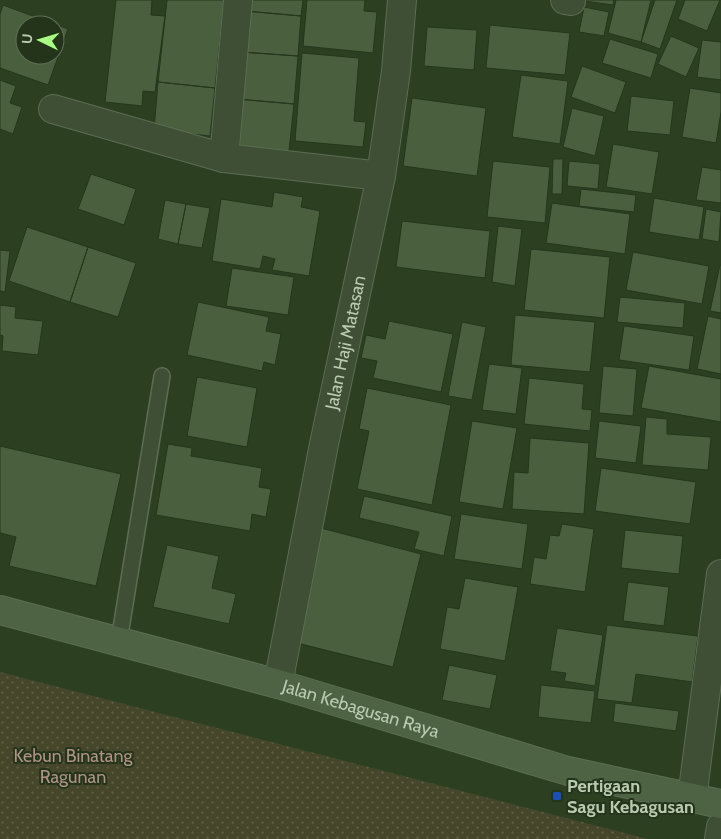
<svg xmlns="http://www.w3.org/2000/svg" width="721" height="839" font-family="Cabin,sans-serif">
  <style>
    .park { fill: url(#park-dots) }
    .building { fill: #4a5f3d; stroke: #25361c; fill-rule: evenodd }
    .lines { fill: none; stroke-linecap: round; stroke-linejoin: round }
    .service-casing { stroke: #5c6d53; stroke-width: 18 }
    .minor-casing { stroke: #5c6d53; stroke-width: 30 }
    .tertiary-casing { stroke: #5c6d53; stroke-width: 30 }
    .secondary-casing { stroke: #5c6d53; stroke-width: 30 }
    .service { stroke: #3e4f35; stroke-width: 15 }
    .minor { stroke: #3e4f35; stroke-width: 28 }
    .tertiary { stroke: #3e4f35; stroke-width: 28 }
    .secondary { stroke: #4d6343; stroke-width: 28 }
    .transit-dot { fill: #1a4fb4; stroke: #23341a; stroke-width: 2 }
    .labels { text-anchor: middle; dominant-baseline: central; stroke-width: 4; stroke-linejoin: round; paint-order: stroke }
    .street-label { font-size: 18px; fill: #b9cab1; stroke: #23341a }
    .park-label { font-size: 18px; fill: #b19285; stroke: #23341a }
    .poi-label { font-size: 18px; font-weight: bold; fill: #b9cab1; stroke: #23341a; text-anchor: start }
  </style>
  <defs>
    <pattern id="park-dots" width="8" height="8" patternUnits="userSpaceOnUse" patternTransform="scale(1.25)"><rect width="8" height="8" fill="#45462a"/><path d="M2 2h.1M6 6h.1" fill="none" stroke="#5e5f46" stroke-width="1.8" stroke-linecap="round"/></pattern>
  </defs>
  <rect width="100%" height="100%" fill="#2c4021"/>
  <path class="park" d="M0,672l648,167h-648z"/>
  <path class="building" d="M116,0h36l-1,15 14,1 -10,76 -12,-1 -1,15 -37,-4z
    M167,0h57l-9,88 -57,-6z
    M246,0h57l-2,16 -56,-5z
    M307,0h58l-1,11 13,1 -4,41 -70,-7z
    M585,0h29l-1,5 -29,-4z
    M616,0h35l-10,42 -33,-9z
    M655,0h22l-17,49 -19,-7z
    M685,0h35l-13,31 -29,-12z
    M3,5l65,24 -20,56 -48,-17v-54zM25,25h30v30h-30z
    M584,7l25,5 -5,24 -25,-4z
    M245,11l56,5 -3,40 -57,-4z
    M490,25l80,8 -5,42 -79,-7z
    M427,27l50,3 -3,40 -50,-4z
    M671,36l28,12 -13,29 -28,-13z
    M610,39l48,15 -7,24 -49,-15z
    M702,40l19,2v38l-24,-3z
    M241,52l57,4 -4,48 -57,-5z
    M302,53l57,5 -5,63 12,1 -3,25 -68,-6z
    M582,66l44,16 -11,31 -44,-16z
    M521,75l47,6 -8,63 -48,-7z
    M0,80l16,6 -6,17 12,4 -9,27 -13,-5z
    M158,82l57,6 -5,48 -56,-6z
    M690,88l31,5v19l-5,31 -34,-6z
    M631,96l43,5 -4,34 -43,-4z
    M412,98l74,10 -9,68 -74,-10z
    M237,99l57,5 -5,47 -56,-5z
    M572,108l32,8 -9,40 -32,-9z
    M613,144l46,8 -7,42 -46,-7z
    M553,159h10l-1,35h-10z
    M493,161l57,6 -5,56 -58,-6z
    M569,161l31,3 -2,25 -31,-3z
    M702,167l19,3v33l-25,-3z
    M91,174l45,15 -12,36 -46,-16z
    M581,189l55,6 -2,17 -55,-6z
    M274,192l29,5 -2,10 19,4 -11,65 -37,-6 3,-11 -12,-3 -3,13 -48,-8 9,-62 51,8z
    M654,198l50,9 -5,33 -50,-8z
    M165,200l21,4 -8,40 -20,-5z
    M552,203l78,11 -5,40 -79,-11z
    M186,204l24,4 -8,40 -24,-4z
    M706,209l15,3 -2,30 -17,-3z
    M402,221l88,10 -5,47 -89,-11z
    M498,226l24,3 -7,57 -23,-4z
    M27,227l61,20 -18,55 -61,-21z
    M88,247l48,16 -18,54 -48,-15z
    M531,249l79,8 -6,61 -80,-8z
    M0,250l10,1 -5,41 -5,-1z
    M633,252l76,14 -7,38 -76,-14z
    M720,265h1v48l-11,-2z
    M232,268l62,9 -6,38 -62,-9z
    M620,297l65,6 -2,25 -66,-6z
    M198,302l71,15 -3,14 15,3 -6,31 -11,-3 -2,9 -75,-16z
    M0,305l16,2 -1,11 28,3 -5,34 -36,-4 1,-15 -3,-1z
    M515,315l80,7 -5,50 -79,-7z
    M708,316l13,3v55l-24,-5z
    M389,321l64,13 -12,58 -68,-14 4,-17 -16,-3 5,-23 19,4z
    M462,322l24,5 -14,73 -24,-4z
    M624,326l70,10 -5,34 -70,-10z
    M489,364l33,4 -6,46 -34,-4z
    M603,366l34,3 -4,47 -34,-3z
    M649,366l72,13v43l-80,-14z
    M197,377l60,11 -10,59 -60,-11z
    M529,378l55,6 -2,25 10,1 -2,21 -66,-7z
    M367,388l84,17 -19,100 -75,-16 12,-58 -10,-2z
    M646,417l21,2v15l44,3 -3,33 -66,-5z
    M472,421l45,7 -14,81 -44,-7z
    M599,421l42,5 -5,37 -41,-5z
    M530,438l59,5 -5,71 -72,-5 2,-37 14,1z
    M168,444l24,4 -1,8 71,12 -3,19 12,2 -5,28 -14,-3 -2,17 -94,-16z
    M0,446l121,28 -25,112 -87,-20 7,-29 -16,-4z
    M601,468l95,14 -6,42 -95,-13z
    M364,496l88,20 -8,40 -30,-7 5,-17 -60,-14z
    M461,514l67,10 -6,45 -68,-10z
    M562,524l32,5 -9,63 -55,-8 4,-27 12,2 4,-24 9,1z
    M317,527l104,27 -28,113 -104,-26z
    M625,530l58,6 -4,38 -58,-6z
    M167,545l52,11 -7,32 24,6 -7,30 -76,-17z
    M465,578l53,9 -13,74 -65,-12 7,-42 12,2z
    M628,582l41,5 -5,39 -41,-5z
    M607,625l91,11 -6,46 -56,-8 -4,29 -35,-4z
    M557,628l46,7 -8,51 -31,-5 2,-8 -16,-2z
    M449,665l48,10 -7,34 -48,-9z
    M541,685l54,6 -4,32 -53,-6z
    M615,703l64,8 -3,20 -63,-9z"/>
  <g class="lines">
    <g class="service-casing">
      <path id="service" d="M119,641l43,-265"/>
    </g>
    <g class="minor-casing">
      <g id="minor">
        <path d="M565,0l6,1"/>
        <path d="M53,109l171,49 157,18"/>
        <path d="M224,158l14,-158"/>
        <path id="s1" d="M278,684l46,-240 57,-268 15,-105 6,-71"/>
        <path d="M692,798l29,-224"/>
      </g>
    </g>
    <g class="tertiary-casing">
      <path id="tertiary" d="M719,839l2,-12"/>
    </g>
    <g class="secondary-casing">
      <g id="secondary">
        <path id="s2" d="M0,610l278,74 290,87 153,33"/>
      </g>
    </g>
    <use href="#service" class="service"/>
    <use href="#minor" class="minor"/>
    <use href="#tertiary" class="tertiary"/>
    <use href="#secondary" class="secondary"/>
  </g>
  <rect class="transit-dot" x="552" y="791" width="10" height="10" rx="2.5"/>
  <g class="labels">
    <g class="street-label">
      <text stroke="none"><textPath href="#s1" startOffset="348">Jalan Haji Matasan</textPath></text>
      <text stroke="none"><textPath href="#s2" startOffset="374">Jalan Kebagusan Raya</textPath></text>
    </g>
    <g class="park-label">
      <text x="73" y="756">Kebun Binatang<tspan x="73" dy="21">Ragunan</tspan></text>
    </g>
    <g class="poi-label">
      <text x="567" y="786">Pertigaan<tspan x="567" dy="21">Sagu Kebagusan</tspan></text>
    </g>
  </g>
  <g transform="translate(40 40) rotate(275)"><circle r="24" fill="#23341a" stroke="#5f7056"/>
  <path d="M0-4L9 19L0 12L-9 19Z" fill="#a9ff82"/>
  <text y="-8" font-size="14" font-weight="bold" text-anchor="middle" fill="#b9cab1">U</text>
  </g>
</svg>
